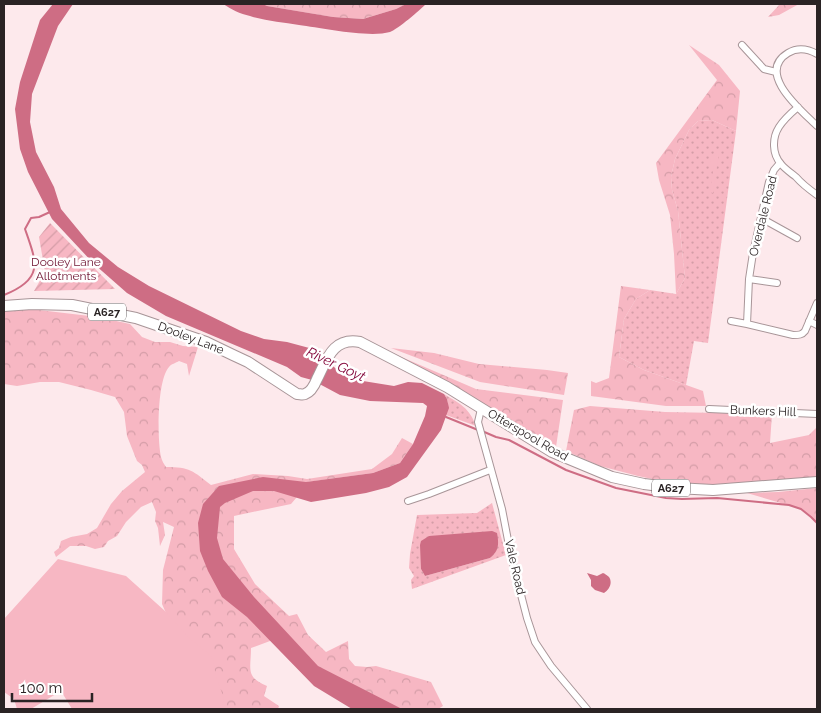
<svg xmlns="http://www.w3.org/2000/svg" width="821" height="713" font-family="Raleway,sans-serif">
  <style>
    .grass { fill: url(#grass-dots); fill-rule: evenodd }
    .forest { fill: url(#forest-crowns) }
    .park { fill: #f7b7c3 }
    .garden { fill: url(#garden-furrows) }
    .water { fill: #ce6d84 }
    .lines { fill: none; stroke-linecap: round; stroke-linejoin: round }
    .stream { stroke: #ce6d84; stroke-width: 2 }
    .minor-casing { stroke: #a89598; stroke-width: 8 }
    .primary-casing { stroke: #a89598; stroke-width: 12 }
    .minor { stroke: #fff; stroke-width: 6 }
    .primary { stroke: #fff; stroke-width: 10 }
    .labels { text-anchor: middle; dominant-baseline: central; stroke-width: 5; stroke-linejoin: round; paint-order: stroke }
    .shield { fill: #fff; stroke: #6a6566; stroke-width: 1 }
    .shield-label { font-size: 11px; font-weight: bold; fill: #2a2324 }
    .street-label { font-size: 12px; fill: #2a2324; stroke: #fff }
    .park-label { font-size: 12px; fill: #711835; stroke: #fff }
    .water-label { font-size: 14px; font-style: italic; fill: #84063a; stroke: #fff }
  </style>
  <defs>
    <pattern id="grass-dots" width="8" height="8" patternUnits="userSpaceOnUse" patternTransform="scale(1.25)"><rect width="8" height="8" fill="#f7b7c3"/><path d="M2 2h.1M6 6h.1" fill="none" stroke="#d49da7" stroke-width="1.8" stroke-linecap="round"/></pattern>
    <pattern id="forest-crowns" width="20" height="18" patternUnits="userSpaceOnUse" patternTransform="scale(1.25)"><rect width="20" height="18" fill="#f7b7c3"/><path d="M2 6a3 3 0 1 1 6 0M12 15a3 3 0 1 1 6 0" fill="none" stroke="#d49da7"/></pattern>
    <pattern id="garden-furrows" width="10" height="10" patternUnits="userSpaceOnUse" patternTransform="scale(1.25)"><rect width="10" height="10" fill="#f7b7c3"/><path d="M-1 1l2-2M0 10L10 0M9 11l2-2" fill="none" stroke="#d49da7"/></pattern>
  </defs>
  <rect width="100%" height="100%" fill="#fde9ec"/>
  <path class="grass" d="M712,120l24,11 -28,212 -14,-2 -8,44 -42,-15 -25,-13 5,-38 12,-20 14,-9 26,4 9,-16 -7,-67 -6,-21 -1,-13 4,-18 14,-29 9,-9z
    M444,394c16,10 25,13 32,32l-30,-11c3,-9 3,-14 -2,-21z
    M492,503l14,52 -94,34 -1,-9 3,-4 -5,-8 1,-14 7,-39 60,-2zM495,553l-5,5 -65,18 -4,-7z"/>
  <path class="forest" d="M263,4h143l-10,5 -33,10 -30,-2 -66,-11z
    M780,4h19l-20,11 -11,2z
    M689,45l30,20 21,26 -4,40 -24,-11 -14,1 -9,9 -14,29 -4,18 1,13 6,21 7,67 -9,16 -2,-40 -4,-39 -11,-35 -3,-17 61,-83z
    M621,286l29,4 -14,9 -12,20 -5,38 25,13 59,21 3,15h-40l-75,-10v-15l5,2 13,-5z
    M4,310h35l59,7 32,7 12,13 13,5h15l13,4 15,1 -9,29 -2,-12 -8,-3c-3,2 -8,3 -10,6 -12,13 -12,72 -8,90 1,4 3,7 5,10 24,0 27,4 45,18l42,-11 35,2 19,3 65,-10 20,-15 10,-16 11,6 -13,19 -27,10 -66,9 -5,9 -11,13 -57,12v33l21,35 34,32 8,-2 11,21 18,17 22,-11 1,18 6,7 12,1 9,-1 55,16 12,24 -5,3h-65l-95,-71 -27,10c0,21 -6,29 16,38l-3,10 15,10 -1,3h-55l-51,-82 -10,-23 1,-34 11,-43 -11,-5 2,13 -5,11 -2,-18 -3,-7 1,-9 -4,-10 -11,5 -15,15 -9,14 -9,5 -4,6 -9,2 -9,-3h-16l-14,11 -2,-5 5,-4 2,-7 10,-4 16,-3 10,-6 14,-24 11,-13 23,-19 -3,-7 -5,-4 -10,-25 -3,-24 -9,-15 -24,-7 -32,-8h-19l-23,4 -13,-2z
    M391,348l43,5 45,11 68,6 21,3 -4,22 -84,-13z
    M392,353l84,36 87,11 -7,47 -164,-92z
    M590,406l75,6 107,2 -2,29 39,-8 8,-8v51l-97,8h-34l-48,-10 -38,-10 -34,-15 8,-41z
    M817,488v35l-6,-6 -10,-8 -54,-16 31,-1z"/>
  <path class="park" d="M716,152l3,1 -6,40 -3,-1 4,-28h-4l1,-7h2z
    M58,559l68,17 39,35 23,26 22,18 3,5 3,16 8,23 -2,6 2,4h-152l-11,-18 -30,18h-14l-3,-10 -10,-7v-73z"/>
  <path class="garden" d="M50,223l65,66 -81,2 11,-19 -6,-35z"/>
  <path class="water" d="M53,4h20l-15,22 -26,68 -2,28 6,30 18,35 7,22 28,34 29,24 31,19 92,45 23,8 23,3 26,7 28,24 22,8 31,5 14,-4 14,1 22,11 3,5 2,9 -8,22 -34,47 -18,10 -23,6 -55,9 -37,-11h-21l-28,12 -5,4 -3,31 6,21 31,38 64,69 84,43h-50l-38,-23 -67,-69 -25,-20 -14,-26 -8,-20 -2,-28 5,-19 16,-18 44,-9 43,5 67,-9 27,-10 13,-19 12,-28 2,-10 -4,-3 -53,-2 -30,-6 -28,-15 -11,-3 -14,-10 -121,-51 -39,-23 -33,-29 -42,-45 -24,-47 -8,-23 -5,-40 5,-27 20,-62z
    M223,4h40l4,2 66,11 30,2 33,-10 10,-5h20c-6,6 -28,25 -36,28 -21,6 -68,-4 -91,-7 -16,-3 -33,-4 -49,-9 -10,-2 -19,-7 -27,-12z
    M492,531l5,2c2,11 2,18 -7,25l-65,18 -4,-7 -1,-24 1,-4 8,-5z
    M587,573l10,3 6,-3c1,0 5,3 6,4 4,6 0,13 -5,16l-9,-3 -4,-4v-6z"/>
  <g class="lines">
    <path class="stream" d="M4,295c40,-16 33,-32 21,-66l6,-11 8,-1 11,-5
      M446,417l32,13
      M482,431l14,6 13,3 57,30 50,18 50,10 16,1 35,-1 72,7 12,4 10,8 6,6"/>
    <g class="minor-casing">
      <path id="minor" d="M742,45l22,24 12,3
        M817,54c-9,-5 -19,-7 -29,-1 -33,20 14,58 29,73
        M798,107c-7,6 -14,12 -19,20 -7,11 -7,27 2,37 4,5 10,9 15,13 6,7 14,13 21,18
        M780,163l-6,7 -5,12 -16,71 -4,26 -2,45 46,11c6,0 9,0 12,-4l12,-28
        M761,218l36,20
        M749,279l28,4
        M731,321l16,3
        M809,321l8,4
        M481,409l-3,13 24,87 9,47 16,62 8,24 16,24 36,43
        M709,409l108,5
        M408,501l21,-7 61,-24"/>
    </g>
    <g class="primary-casing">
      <path id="primary" d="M4,306l28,-2 40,1 64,13 70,24 27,13 15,7 49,32c3,0 6,1 8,0 6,-2 10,-10 12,-15 10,-20 16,-42 43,-37l87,45 105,65 60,25 32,7 32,4 37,2 104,-8"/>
    </g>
    <use href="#minor" class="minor"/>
    <use href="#primary" class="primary"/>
  </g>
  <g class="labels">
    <g class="shield">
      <rect x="88" y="303.5" width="38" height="17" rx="4"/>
      <rect x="652" y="479.5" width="38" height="17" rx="4"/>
    </g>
    <g class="shield-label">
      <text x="107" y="312">A627</text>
      <text x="671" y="488">A627</text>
    </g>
    <g class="street-label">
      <text transform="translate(763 216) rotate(-76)">Overdale Road</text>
      <text transform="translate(191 338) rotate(21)">Dooley Lane</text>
      <text transform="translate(763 411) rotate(2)">Bunkers Hill</text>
      <text transform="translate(528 435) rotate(30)">Otterspool Road</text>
      <text transform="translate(515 567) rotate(77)">Vale Road</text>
    </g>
    <g class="park-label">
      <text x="66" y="262">Dooley Lane<tspan x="66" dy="14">Allotments</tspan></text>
    </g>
    <g class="water-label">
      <text transform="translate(336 364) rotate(25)">River Goyt</text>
    </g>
  </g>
  <rect width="821" height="713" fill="none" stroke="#2a2324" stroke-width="10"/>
  <path d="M12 693v8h80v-8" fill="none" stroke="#2a2324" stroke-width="2.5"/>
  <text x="20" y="693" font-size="15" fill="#2a2324" stroke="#ffffff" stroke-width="4" paint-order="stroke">100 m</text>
</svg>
